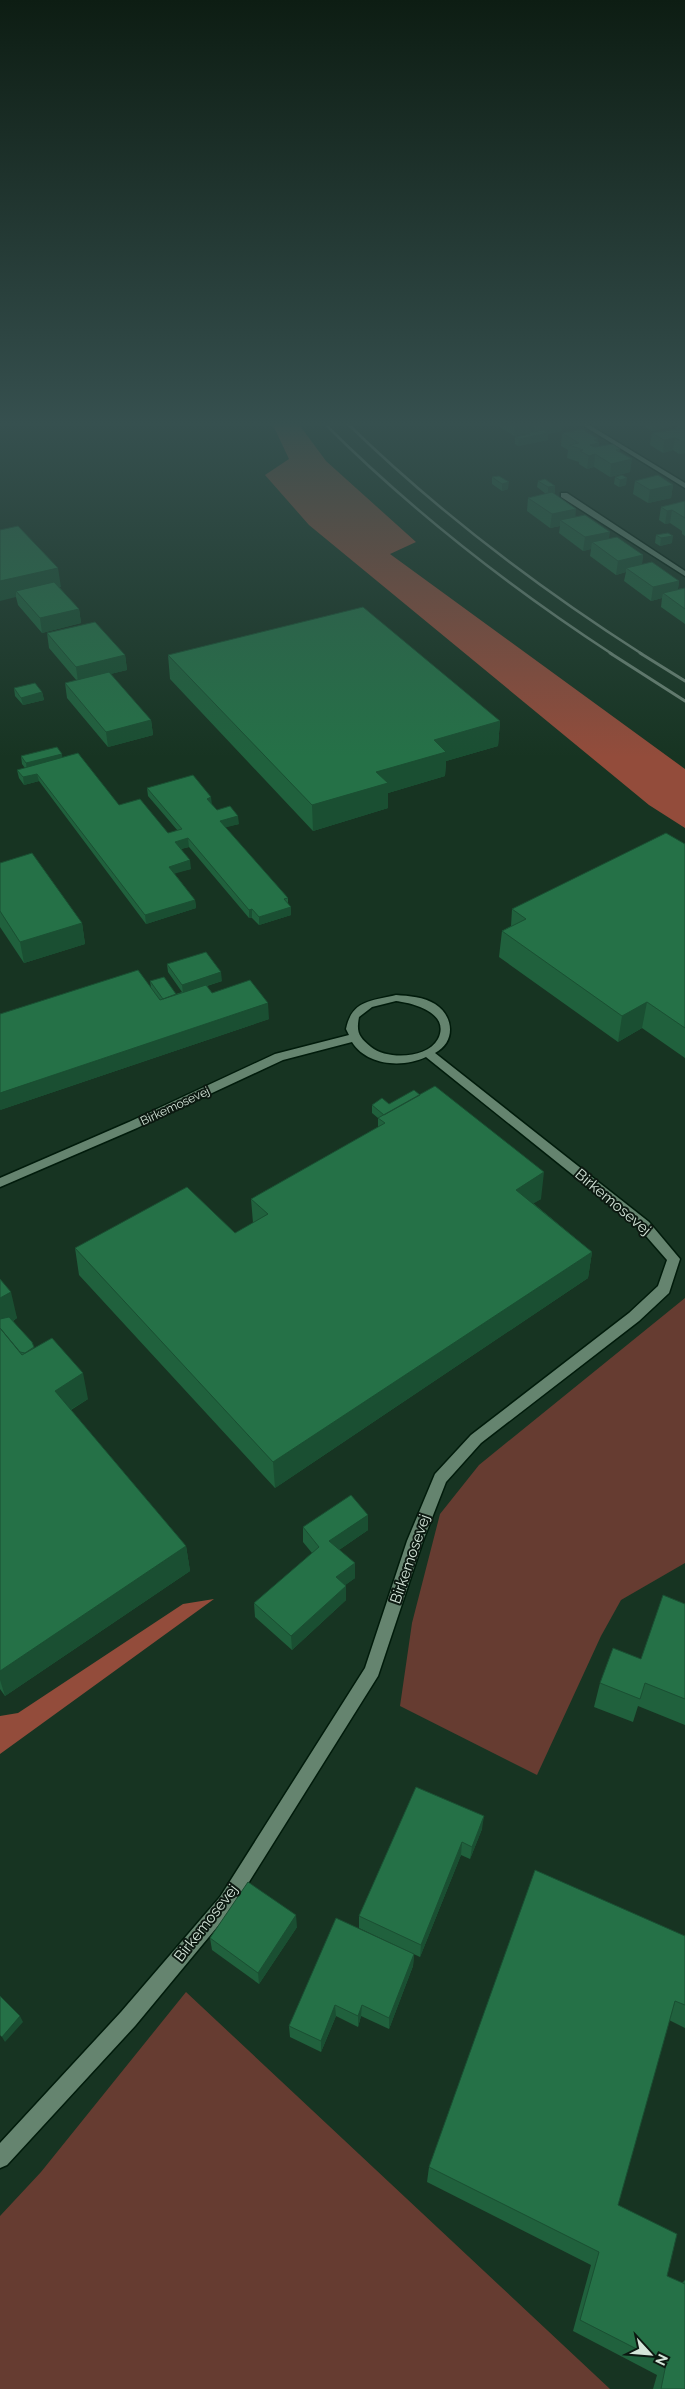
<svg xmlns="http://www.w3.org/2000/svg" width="685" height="2389" font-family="Raleway,sans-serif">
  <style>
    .green { fill: #663c31 }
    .forest { fill: #934c3b }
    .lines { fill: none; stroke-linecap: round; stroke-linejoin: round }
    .minor-casing { stroke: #001b0b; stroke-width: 3 }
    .minor { fill: #65846f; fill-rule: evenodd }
    .rail-far1 { stroke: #6c8475; stroke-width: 2.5 }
    .rail { stroke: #6c8475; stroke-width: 3 }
    .wall { fill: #20613d }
    .shaded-wall { fill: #1a4f32 }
    .building { fill: #257147; stroke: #1a4f32 }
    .labels { text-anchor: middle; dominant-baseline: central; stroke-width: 4; stroke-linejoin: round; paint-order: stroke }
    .street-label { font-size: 12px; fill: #d4e5d9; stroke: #0c1911 }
    .near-street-label { font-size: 15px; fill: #d4e5d9; stroke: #0c1911 }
  </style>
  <rect width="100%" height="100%" fill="#173422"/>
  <path class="green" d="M685,1298v265l-64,37 -20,36 -64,139 -137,-69 12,-83 28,-109 39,-49z
    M186,1992l424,397h-610v-173l41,-44z"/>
  <path class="forest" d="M272,423h26l28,38 90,81 -26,12 295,215v59l-36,-23 -340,-280 -44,-50 24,-16z
    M214,1599l-214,155v-38l18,-3 165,-109z"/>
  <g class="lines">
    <g class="minor-casing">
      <path id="minor" d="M579,423h7l99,60v5z
        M561,493h6l118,78v5l-124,-79z
        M396,995c13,1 28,2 39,9 19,12 21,38 0,49l214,169 31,37 -11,34 -30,28 -158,122 -35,39 -23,59 -45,135 -146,233 -97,117 -128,139 -7,3v-25l121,-131 99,-115 145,-229 42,-127 28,-67 36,-39 158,-122 29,-27 9,-26 -28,-32 -213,-171c-23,11 -59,9 -74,-15l-69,18 -146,68 -137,59v-9l129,-56 146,-68 74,-19 -3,-6c6,-29 25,-28 50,-34zM396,1001c17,2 55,12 42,38 -11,20 -51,21 -67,8 -12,-10 -15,-14 -12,-30l13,-10z"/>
    </g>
    <use href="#minor" class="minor"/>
    <path class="rail-far1" d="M324,423c88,88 184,163 288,231
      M347,423c90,88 189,163 295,231"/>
    <path class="rail" d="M610,653l75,48
      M640,653l45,28"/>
  </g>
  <path class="wall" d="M500,423h63l-1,8 -14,3v6l-30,6 -3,-2v-7l12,-2v-2l-13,3 -14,-9z
    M639,423h46v30l-6,1 -6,-4 -10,3 -13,-8 2,-12 24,-4 1,-4 -25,6z
    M562,433l36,6v3l1,1v4l21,2 -1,3 11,20 -20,5 -16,-10 -7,2 -8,-5v-2l-12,-4 1,-8 -7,-4z
    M622,475l4,10 -7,2 -5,-3 1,-7z
    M499,476l9,13 -6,2 -10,-7v-7z
    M545,479l10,14h-2l22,24 34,21 34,17 -1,9 37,17 -1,8 7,-1v36l-24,-17 1,-9 -11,3 -27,-20 2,-9 -10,3 -26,-19 1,-7 -8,2 -24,-18 1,-7 -10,2 -23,-17 1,-13 18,-4 -9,-7 1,-6z
    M635,481l38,4 -2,13 -23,5 -15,-9z
    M685,501v35l-3,-2v-3l-12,-8 -5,1 -6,-4 2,-13z
    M0,530l61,57h-2l20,22 2,14 -39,10 -24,-28 -2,-8z
    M656,535l16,8 -12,3 -5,-3z
    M47,633l78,22 2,15 -17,4 41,46 2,15 -45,12 -41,-49 -2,-15 12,-2 -28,-33z
    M168,655l332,66 -2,25 -52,15 -1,15 -57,17v15l-75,23 -143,-152z
    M14,688l28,4 2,8 -21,5 -8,-9z
    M21,756l41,2 57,47 49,28 10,-2 -30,-35 -1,-8 65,17 5,5 22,14 -14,3 63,71v5l3,12 -32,10 -7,-7h-3l-60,-71 -8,2 10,20 -17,4 21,27 1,8 -50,16 -107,-143 -15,4 -5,-7 -2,-8 8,-2 -3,-4z
    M685,844v214l-43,-30 -24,14 -119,-85 3,-26 9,-5 1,-17z
    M0,863l82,60 3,21 -61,19 -24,-36z
    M167,964l55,17 -15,5 5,7 57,26 -269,91 151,-122 -1,-7 26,13 6,-2 -14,-20z
    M389,1104l152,95 -8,4 59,49 -4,26 -313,210 -196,-213 -4,-27 160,-15 18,-10 -2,-24 127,-72v-9l-6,-5v-8z
    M0,1279l17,39 -4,3 21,27 54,51 -17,11 115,136 4,25 -185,125 -5,-7z
    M303,1527l65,3 -29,20 16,28 -10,7 1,1v14l-54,50 -37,-33 -1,-14 58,-50 -9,-11z
    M685,1604v121l-47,-19 -5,16 -39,-15 6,-24 41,-24z
    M416,1787l66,42 -12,30 -9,-4 -41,102 -61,-29v-12z
    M297,1927l-38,57 -47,-34 -2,-12z
    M685,1936v92l-16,-8 -51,185 49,71 15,7 3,-3v109h-32l4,-14 -84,-44 18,-66 -164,-83 2,-15z
    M414,1954l-1,12 -24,63 -28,-13 -3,11 -22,-11 -15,36 -31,-15 -1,-11z"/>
  <path class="shaded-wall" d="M515,423h20l-1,9 -20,4z
    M541,423h22l-1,8 -14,3v6l-30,6 1,-7 21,-4z
    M600,423h11l-11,2z
    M654,423h23v2l-25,6z
    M675,438l-2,12 -10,3 1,-13z
    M598,439v5l1,-1 -1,13 -3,-2 -1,13 -7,2 3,-24 4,-5z
    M681,441h4v12l-6,1z
    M632,459l-2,13 -20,5 1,-13z
    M627,478l-1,7 -7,2 1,-7z
    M509,482l-1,7 -6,2v-7z
    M673,485l-2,13 -23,5 2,-13z
    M555,486v7l-7,1v-7z
    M576,509l-1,13 -15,-2v6l-10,2 2,-14z
    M672,510l-2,13 -5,1 2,-13z
    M610,532l-2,13 -16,-3 -1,7 -8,2 2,-14z
    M673,536l-1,7 -12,3 1,-8z
    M643,555l-2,14 -15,-1v4l-10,3 2,-14z
    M58,568l3,19 -41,9 -4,-5v6l-16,4v-20z
    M679,581l-2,14 -14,-2 -1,5 -11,3 2,-14z
    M79,609l2,14 -39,10 -2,-15z
    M125,655l2,15 -49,12 -2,-15z
    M42,692l2,8 -21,5 -2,-7z
    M151,720l2,15 -45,12 -2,-15z
    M500,721l-2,25 -52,15 -1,15 -57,17v15l-75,23 -1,-26 122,-65z
    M62,754l1,8 -36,9 -1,-8z
    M37,774l2,7 -15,4 -1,-8z
    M211,797l1,8 -5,-6z
    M238,816l1,8 -19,5v-8z
    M188,838l1,9 -13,3 -1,-8z
    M190,860l1,9 -21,6 -1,-8z
    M195,900l1,8 -50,16 -1,-9z
    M291,907v8l-32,10v-8z
    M252,909v9h-3v-8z
    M82,923l3,21 -61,19 -4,-21z
    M221,972l1,9 -39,12 -1,-8z
    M647,1002l-5,26 -24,14 4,-26z
    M268,1003l1,16 -269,91v-17z
    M544,1172l-3,27 -28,17 3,-26z
    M592,1252l-4,26 -313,210 -2,-26z
    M11,1292l6,26 -17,10v-30z
    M83,1373l5,26 -28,17 -5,-25z
    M368,1515v15l-38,26 -1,-15z
    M186,1546l4,25 -185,125 -5,-16v-9z
    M355,1563v15l-19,14v-15z
    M346,1586v14l-54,50 -1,-14z
    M484,1816l-2,13 -12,30 2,-12z
    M462,1842l-1,13 -41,102 1,-12z
    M296,1915l1,12 -38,57 -1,-11z
    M414,1954l-1,12 -24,63v-11z
    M335,2005l1,11 -15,36v-11z
    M362,2005l-1,11 -3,11v-11z
    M20,2016l3,6 -18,20 -3,-5z"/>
  <path class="building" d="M678,423h7v4z
    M685,428v13h-4l-6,-3 -11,2 -12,-7z
    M582,429l16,10 -4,1 5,3 -9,2 5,2 18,-3 7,5 -4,1 16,9 -21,5 -16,-10 -6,2 -9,-5 3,-1 -14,-5 10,-2 -17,-10z
    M543,430l5,3 -29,6 -4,-2 15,-3 -3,-1z
    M622,475l5,3 -7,2 -5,-3z
    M658,475l15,10 -23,5 -15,-9z
    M499,476l10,6 -7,2 -10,-7z
    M545,479l10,7 -7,1 -10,-6z
    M552,492l24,17 -24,5 -24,-16z
    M685,501v17l-13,-8 -5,1 -6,-4z
    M585,515l25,17 -25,5 -25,-17z
    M18,526l40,42 -58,13v-51z
    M668,533l5,3 -12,2 -5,-3z
    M617,537l26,18 -25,6 -26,-19z
    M652,562l27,19 -26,6 -27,-19z
    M54,582l25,27 -39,9 -24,-27z
    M685,588v21l-22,-16z
    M363,607l137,114 -66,19 12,12 -70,20 12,11 -76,22 -144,-150z
    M95,622l30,33 -49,12 -29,-34z
    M109,672l42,48 -45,12 -41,-49z
    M35,683l7,9 -21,6 -7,-10z
    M57,747l5,7 -36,9 -5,-7z
    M78,753l41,52 21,-6 28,34 14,-4 -35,-41 46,-13 18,22 -4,2 10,11 13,-4 8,10 -18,5 68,77 -4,1 7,8 -32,10 -7,-8 -3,1 -61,-72 -13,4 15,18 -21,7 26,33 -50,15 -108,-141 -14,3 -6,-7z
    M666,833l19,11v184l-38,-26 -25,14 -120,-85 24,-12 -14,-10z
    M32,853l50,70 -62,19 -20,-31v-48z
    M206,952l15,20 -39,13 -15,-21z
    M138,970l22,30 46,-15 6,8 38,-13 18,23 -268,90v-79z
    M164,977l12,17 -13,5 -13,-18z
    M435,1086l109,86 -28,18 76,62 -319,210 -198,-214 112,-61 48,46 33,-19 -17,-15 134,-76 -7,-5z
    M414,1090l6,5 -36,20 -12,-10 10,-7 7,6z
    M0,1279l11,13 -11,6z
    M9,1317l23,25 2,5 -9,6 -5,-1 -20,-24v-9z
    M0,1328l22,27 30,-17 31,35 -28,18 131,155 -186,125z
    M351,1495l17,20 -39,26 26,22 -19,14 10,9 -55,50 -37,-33 65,-56 -16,-20z
    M663,1595l22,9v95l-40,-16 -5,16 -40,-16 13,-35 28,11z
    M416,1787l68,29 -12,31 -10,-5 -41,103 -62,-29z
    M535,1870l150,66v69l-10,-4 -57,204 59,29 -10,42 18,8v105h-24l5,-25 -86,-44 19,-68 -170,-85z
    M248,1882l48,33 -38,58 -48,-35z
    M336,1918l78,36 -25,64 -27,-13 -4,11 -23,-11 -14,36 -32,-15z
    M0,1996l20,20 -18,21 -2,-2z"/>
  <linearGradient id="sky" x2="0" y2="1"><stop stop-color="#0d1d13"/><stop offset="0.56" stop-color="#36504f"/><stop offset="1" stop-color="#36504f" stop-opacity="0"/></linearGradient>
  <rect width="685" height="757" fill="url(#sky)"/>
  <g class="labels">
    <g class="street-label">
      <text transform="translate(175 1106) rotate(-25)">Birkemosevej</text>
    </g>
    <g class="near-street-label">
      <text transform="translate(613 1202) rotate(40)">Birkemosevej</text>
      <text transform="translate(410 1559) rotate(-71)">Birkemosevej</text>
      <text transform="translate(206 1923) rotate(-52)">Birkemosevej</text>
    </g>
  </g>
  <g transform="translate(650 2354) rotate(116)" stroke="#0c1911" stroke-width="4" paint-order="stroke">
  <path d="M0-4L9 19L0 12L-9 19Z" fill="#d4e5d9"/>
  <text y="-8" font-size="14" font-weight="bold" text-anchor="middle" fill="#d4e5d9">N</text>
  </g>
</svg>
